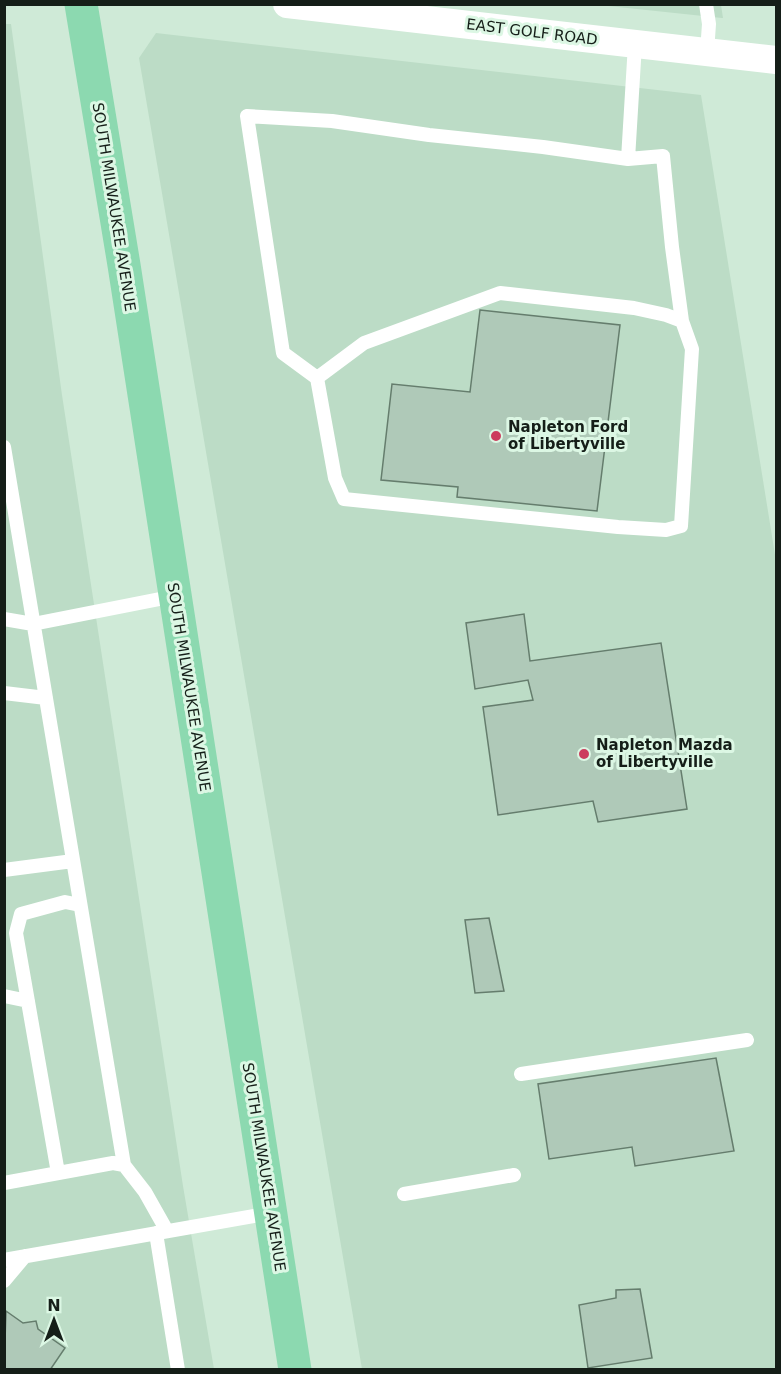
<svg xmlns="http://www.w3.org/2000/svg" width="781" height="1374" font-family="'DejaVu Sans',sans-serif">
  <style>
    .built { fill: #bcdcc6 }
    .building { fill: #afc9b8; stroke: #657d6d; stroke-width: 1.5 }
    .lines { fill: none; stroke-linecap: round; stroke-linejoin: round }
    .lane { stroke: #fff; stroke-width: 14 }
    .street { stroke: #fff; stroke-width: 28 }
    .primary { stroke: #8cd9b0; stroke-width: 33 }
    .poi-dot { fill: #cc3c5d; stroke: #dcf7e4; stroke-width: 2 }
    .labels { text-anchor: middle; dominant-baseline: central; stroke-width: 6; stroke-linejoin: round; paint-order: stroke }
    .street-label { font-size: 15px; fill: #151e18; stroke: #dcf7e4 }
    .poi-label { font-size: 15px; font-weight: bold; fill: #151e18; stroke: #dcf7e4; text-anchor: start }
  </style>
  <rect width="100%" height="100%" fill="#cfead7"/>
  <path class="built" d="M599,5h122l2,13h-1z
    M4,24h7l51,371 121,791 31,183h-209z
    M156,33l545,62 75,466v808h-414l-223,-1311z"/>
  <path class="building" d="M480,310l140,15 -23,186 -140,-14 1,-10 -77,-7 11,-96 78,8z
    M524,614l6,47 131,-18 26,166 -89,13 -5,-21 -95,14 -15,-108 50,-7 -5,-20 -53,9 -9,-66z
    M489,918l15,73 -29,2 -10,-73z
    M716,1058l18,93 -99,15 -3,-19 -83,12 -11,-75z
    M640,1289l12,69 -64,10 -9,-63 37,-7v-8z
    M6,1311l17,12 13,-2 2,8 27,19 -15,22h-46z"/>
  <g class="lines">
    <path class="lane" d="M706,4l3,20 -2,28
      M628,159l7,-115
      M317,378l47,-35 136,-50 134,15 32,7 16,6 10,28 -11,177 -15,4 -48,-3 -274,-28 -9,-21 -18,-100 -34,-25 -36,-237 85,5 97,14 114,12 85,12 35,-3 9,91 10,74
      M4,447l120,718 21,27 22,39
      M4,619l29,5 142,-28
      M4,693l42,5
      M4,870l69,-9
      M4,996l24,5
      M521,1074l226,-34
      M58,1173l-42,-240 5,-19 44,-12 15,3
      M4,1183l109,-20 11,2
      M404,1194l110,-19
      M156,1233l22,137
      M4,1260l267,-47
      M4,1281l21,-25"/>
    <path class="street" d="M287,4l489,56"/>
    <path class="primary" d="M81,4l43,261 171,1105"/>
  </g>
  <g class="poi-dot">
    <circle cx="496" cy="436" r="6"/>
    <circle cx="584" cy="754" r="6"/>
  </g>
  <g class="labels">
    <g class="street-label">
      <text transform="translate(532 32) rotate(7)">EAST GOLF ROAD</text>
      <text transform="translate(114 207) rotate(81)">SOUTH MILWAUKEE AVENUE</text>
      <text transform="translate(189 687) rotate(81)">SOUTH MILWAUKEE AVENUE</text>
      <text transform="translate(264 1167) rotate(81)">SOUTH MILWAUKEE AVENUE</text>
    </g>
    <g class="poi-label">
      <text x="508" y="427">Napleton Ford<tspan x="508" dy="17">of Libertyville</tspan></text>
      <text x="596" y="745">Napleton Mazda<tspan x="596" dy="17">of Libertyville</tspan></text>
    </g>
  </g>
  <rect width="781" height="1374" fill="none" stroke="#151e18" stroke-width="12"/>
  <g transform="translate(54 1320)" stroke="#dcf7e4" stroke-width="4.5" paint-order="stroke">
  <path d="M0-4.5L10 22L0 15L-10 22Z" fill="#151e18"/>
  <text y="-9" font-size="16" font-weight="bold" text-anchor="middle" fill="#151e18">N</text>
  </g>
</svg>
